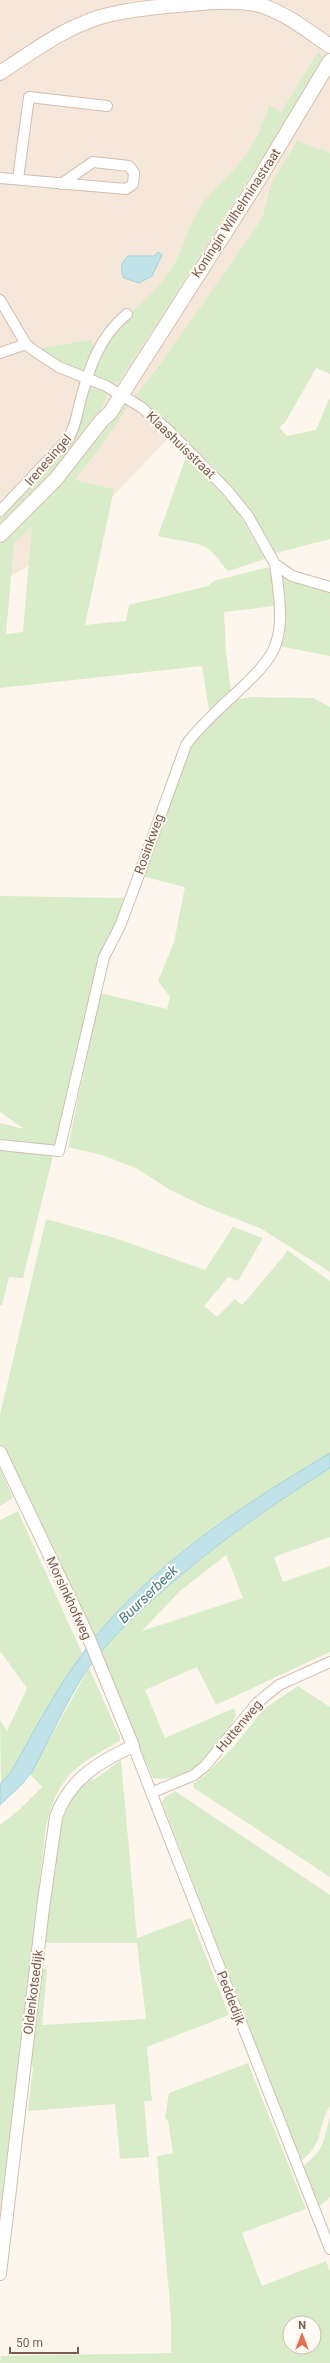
<svg xmlns="http://www.w3.org/2000/svg" width="330" height="2363" font-family="Roboto,sans-serif">
  <style>
    .residential { fill: #f5e8da }
    .green { fill: #d8ecc9; fill-rule: evenodd }
    .water { fill: #bfe3e8; stroke: #a5d3da }
    .lines { fill: none; stroke-linecap: round; stroke-linejoin: round }
    .minor-casing { stroke: #d1beb0; stroke-width: 12 }
    .tertiary-casing { stroke: #d1beb0; stroke-width: 14 }
    .secondary-casing { stroke: #d6c0b0; stroke-width: 16 }
    .minor { stroke: #fff; stroke-width: 10 }
    .tertiary { stroke: #fff; stroke-width: 12 }
    .secondary { stroke: #fff; stroke-width: 14 }
    .labels { text-anchor: middle; dominant-baseline: central; stroke-width: 4; stroke-linejoin: round; paint-order: stroke }
    .street-label { font-size: 13px; fill: #7a5c4d; stroke: #fffaf3 }
    .water-label { font-size: 14px; font-style: italic; fill: #437c86; stroke: #fffaf3 }
  </style>
  <rect width="100%" height="100%" fill="#fdf6ec"/>
  <path class="residential" d="M0,0h330v213l-109,170 -149,156 -72,44z"/>
  <path class="green" d="M318,52l5,4 -1,5 -38,63 -165,258 -8,1 -19,-9c10,-20 19,-38 35,-56 13,-15 29,-26 41,-44 15,-21 19,-47 33,-68 11,-16 26,-27 38,-42 15,-18 24,-38 30,-59l12,7z
    M297,141l33,12v221l-14,-6 -31,55 -6,4 8,9 29,-6 14,-33v142l-58,15 -30,-48 -30,-41 -78,-68 22,-27 102,-145 5,-10 9,-33z
    M91,340l3,6 -12,25 -27,-11 -16,-12z
    M89,386l18,6c-2,33 -82,110 -107,136v-13l65,-66z
    M129,405l-27,40 -27,35 39,9 -29,136 41,-4 3,-16 79,-19 6,-5 55,-14 5,22v17l-50,6 2,39 5,41 -22,18 -7,-44 -202,22v-148l119,-134zM32,526l-9,106 -17,2 8,-91z
    M186,457l49,50 30,52 -37,12c-7,-7 -13,-18 -21,-23 -11,-7 -35,-8 -49,-12z
    M278,572l52,19v65l-51,-10z
    M250,697l63,1 17,9v565l-70,-44 -57,-22 -33,-16 -32,-21 -36,-14 -34,-8 32,-154 67,16 3,-12 -12,-16 16,-39 11,-55 -44,-11 45,-122 14,-23 35,-31z
    M0,896l125,2 -8,24 -17,35 -43,185 -3,4 -54,-7v-16l24,6 -24,-17z
    M0,1150l53,6 -30,122 -14,-1 -7,28h-2z
    M46,1219l72,20 87,31 28,-43 30,11 -25,43 -10,-4 -24,29 13,11 18,-18 7,6 42,-49 3,-6 43,31v172c-65,39 -130,79 -186,131 -19,17 -34,37 -51,56l-54,-123 -11,-16 -28,-58v-28z
    M330,1468v69l-56,20 9,25 47,-16v86l-114,53 -19,-38 -52,23 20,48 67,-29 3,1 1,5c-13,30 -47,70 -83,63l-54,-123c13,-21 35,-39 53,-55 55,-50 115,-91 178,-132zM226,1555l17,43 -101,33 38,-40z
    M0,1469l13,29 -13,8z
    M18,1511l64,142 -71,119 -10,11 -1,-63 7,11 20,-43 -27,-37v-131z
    M89,1668l31,69v4c-45,25 -62,34 -74,86l-46,388v-390l19,-15 23,-23 -12,-13z
    M298,1686l32,21v170l-136,-89 -1,-4 12,-9 28,-28 31,-38z
    M121,1760l16,178 54,-20 38,97 -82,32 5,54h-8l5,56 -29,2 -5,-55 -87,7 5,-43 -3,-8 10,-92 7,1 -5,56 104,-6 -9,-76h-94l14,-117 8,-23 21,-24h9z
    M175,1791l155,104v211c-14,22 -4,35 -29,55l-139,-359 3,-5z
    M248,2063l58,146 -64,24 20,53 64,-25 4,11v91h-330l1,-7 170,-3v-36l-14,-161 16,-3 -5,-32 -3,-3 4,-25zM290,2323h24v24h-24z
    M330,2118v79l-11,10 -16,-41c23,-18 19,-23 27,-48z"/>
  <path class="water" d="M158,252l4,3 -10,21 -13,7 -15,-5c-4,-9 -4,-14 4,-22h26z
    M330,1453v15c-61,39 -119,79 -173,128 -26,23 -52,48 -72,77 -20,31 -36,67 -53,99l-11,13 -21,20v-21l11,-12c20,-35 39,-72 62,-105 65,-95 160,-156 257,-214z"/>
  <g class="lines">
    <g class="minor-casing">
      <path id="minor" d="M0,178l126,11 7,-5 1,-11 -5,-7 -36,-4 -32,22
        M18,179l11,-82 78,9
        M0,300l26,44 7,6 26,17 47,19 35,21 26,22 60,61 21,26 27,48 17,12 38,11
        M0,353l26,-9
        M0,511l68,-72c7,-11 9,-24 12,-37 9,-34 19,-65 47,-88
        M0,1145l59,6 45,-194 16,-31 12,-32 54,-149c11,-16 24,-27 37,-40 15,-14 33,-29 45,-46 19,-25 11,-66 7,-95
        M133,1746l197,503
        M151,1793l43,-18 11,-9 52,-63 22,-18 51,-23"/>
    </g>
    <g class="tertiary-casing">
      <path id="tertiary" d="M0,1452l88,184 45,110c-35,16 -64,34 -77,71l-13,91 -43,366"/>
    </g>
    <g class="secondary-casing">
      <path id="secondary" d="M0,73c35,-23 70,-50 112,-59 26,-6 52,-8 78,-10 23,-2 47,-4 70,1 26,8 48,26 70,41
        M0,535l56,-56 46,-59 8,-7 146,-229 74,-123"/>
    </g>
    <use href="#minor" class="minor"/>
    <use href="#tertiary" class="tertiary"/>
    <use href="#secondary" class="secondary"/>
  </g>
  <g class="labels">
    <g class="street-label">
      <text transform="translate(236 213) rotate(-57)">Koningin Wilhelminastraat</text>
      <text transform="translate(181 445) rotate(44)">Klaashuisstraat</text>
      <text transform="translate(48 460) rotate(-49)">Irenesingel</text>
      <text transform="translate(149 844) rotate(-70)">Rosinkweg</text>
      <text transform="translate(69 1598) rotate(65)">Morsinkhofweg</text>
      <text transform="translate(239 1726) rotate(-50)">Huttenweg</text>
      <text transform="translate(33 1992) rotate(-83)">Oldenkotsedijk</text>
      <text transform="translate(231 1998) rotate(69)">Peddedijk</text>
    </g>
    <g class="water-label">
      <text transform="translate(148 1594) rotate(-44)">Buurserbeek</text>
    </g>
  </g>
  <g transform="translate(302 2335)"><circle r="19" fill="#fffaf3" stroke="#cabbb1"/>
  <path d="M0-3L7 15L0 10L-7 15Z" fill="#e76f51"/>
  <text y="-6" font-size="11" font-weight="bold" text-anchor="middle" fill="#7a5c4d">N</text>
  </g>
  <path d="M10 2347v6h68v-6" fill="none" stroke="#7a5c4d" stroke-width="2"/>
  <text x="16" y="2347" font-size="12" fill="#7a5c4d" stroke="#fffaf3" stroke-width="3" paint-order="stroke">50 m</text>
</svg>
